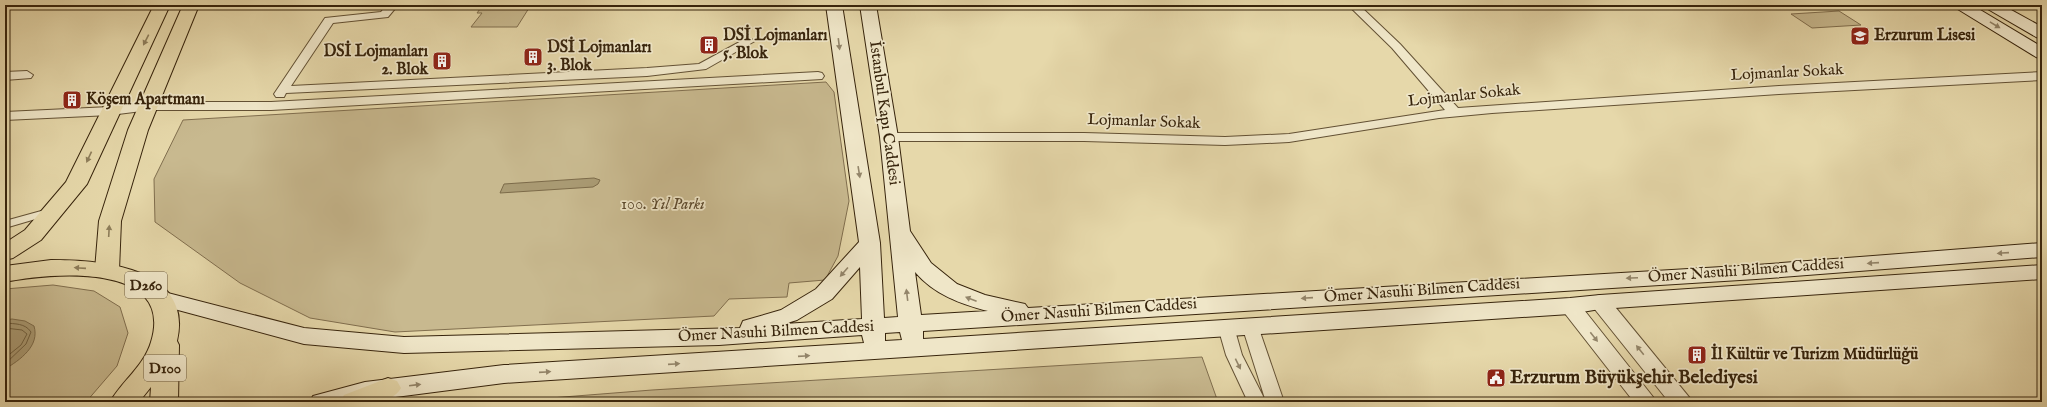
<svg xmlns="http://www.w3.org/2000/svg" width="2047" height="407" font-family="'IM FELL English',serif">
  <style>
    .green { fill: #c8b98f; stroke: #806e4e }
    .water { fill: #aa9b74; stroke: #7c6b4a }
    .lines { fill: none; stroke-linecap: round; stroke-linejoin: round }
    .shore { stroke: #706040; stroke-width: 1 }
    .pedestrian-casing { stroke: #635134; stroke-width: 2 }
    .minor-casing { stroke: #635134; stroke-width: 2 }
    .tertiary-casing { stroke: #635134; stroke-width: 2 }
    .secondary-casing { stroke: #37240c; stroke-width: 2 }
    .primary-casing { stroke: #37240c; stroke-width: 2 }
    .trunk-casing { stroke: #37240c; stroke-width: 2 }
    .pedestrian { fill: #efe6c8; fill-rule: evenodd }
    .minor { fill: #efe6c8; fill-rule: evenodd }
    .tertiary { fill: #efe6c8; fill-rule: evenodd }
    .secondary { fill: #efe6c8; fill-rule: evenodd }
    .primary { fill: #e6d8aa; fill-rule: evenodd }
    .trunk { fill: #e6d8aa; fill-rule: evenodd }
    .oneway { fill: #93856a }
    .oneway2 { fill: #8e7e5b }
    .labels { text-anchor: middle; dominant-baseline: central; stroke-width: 3.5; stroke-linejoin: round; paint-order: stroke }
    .shield { fill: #efe6c8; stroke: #6e5e44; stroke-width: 1 }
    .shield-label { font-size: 15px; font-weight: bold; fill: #37240c }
    .poi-label { font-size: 16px; font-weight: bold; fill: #37240c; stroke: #efe6c8; text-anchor: start }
    .street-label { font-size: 16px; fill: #37240c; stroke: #efe6c8 }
    .park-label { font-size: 16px; font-style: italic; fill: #5b492d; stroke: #efe6c8 }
    .near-poi-label { font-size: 19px; font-weight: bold; fill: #37240c; stroke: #efe6c8; text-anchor: start }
  </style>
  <rect width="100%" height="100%" fill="#e6d8aa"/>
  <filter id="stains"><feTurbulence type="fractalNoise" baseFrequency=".005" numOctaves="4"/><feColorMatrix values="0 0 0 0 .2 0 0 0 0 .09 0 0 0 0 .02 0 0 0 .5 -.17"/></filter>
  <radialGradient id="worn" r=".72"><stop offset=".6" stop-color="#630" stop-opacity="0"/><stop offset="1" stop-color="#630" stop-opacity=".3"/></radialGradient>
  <path class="green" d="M483,5h44l2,3 -12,19h-46l11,-14h-5z
    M1839,11l22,14 -49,3 -21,-14z
    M826,82l8,10 15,109 -11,55 -13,24 -36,3 -2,14 -58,2 -15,17 -319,16 -85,-14 -70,-35 -85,-61 -1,-43 29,-59z
    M53,285l41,6 26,16 8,26 -11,33 -31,36h-81v-113z
    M1202,357l16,45h-718l152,-12z"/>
  <path class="water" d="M594,178l6,2 -2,4 -5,3 -93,6 4,-9z
    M12,319l13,2 9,5c6,20 -14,34 -29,43v-49z"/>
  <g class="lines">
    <path class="shore" d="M5,323c10,1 20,0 26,9l-5,12 -21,20
      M5,328l17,2 5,4 -6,11 -16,13"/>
    <g class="pedestrian-casing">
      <path id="pedestrian" d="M52,208l4,1 2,2 -2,2 -51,15v-7z"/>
    </g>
    <g class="minor-casing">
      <path id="minor" d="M387,5h11l-10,12 -55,6 -42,63 356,-18 52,-4 46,-25 4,-1 6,3 -49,28 -59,7 -361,17 -2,4h-8l-2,-3 51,-76 56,-6z
        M1348,5h11l41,39 58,64 321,-22 263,-14v8l-263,14 -287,19 -53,5 -150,24 -64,3 -141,-4h-195l-6,-4 6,-4h195l141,4 64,-3 156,-24 -53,-62z
        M27,71l6,4 -2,3 -26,2v-8z
        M818,72l4,1 2,3 -2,3 -551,31h-121l-40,5 -105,5v-8l105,-5 40,-5h121z
        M1250,320l6,2 2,4 26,76h-18l-24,-76 2,-4z
        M1226,321l6,2 2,4 8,28 24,47h-18l-22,-47 -8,-28 2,-4z"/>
    </g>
    <g class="tertiary-casing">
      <path id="tertiary" d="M1600,295l7,2 86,105h-24l-76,-95 -3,-5 3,-5z
        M1570,299l7,2 80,101h-23l-71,-91 -3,-5 3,-5z"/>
    </g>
    <g class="secondary-casing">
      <path id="secondary" d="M826,5h16l38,238 4,75 14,-1 -18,-180 -20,-132h16l22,132 12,94 21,32 26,21 28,11 40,9 3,4 728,-43 286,-22v14l-286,22 -833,52v8l647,-41 30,-3 442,-30v14l-442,30 -30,5 -1066,69 -147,19h-47l3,-6 52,-14 139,-17 360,-22 -2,-8 -143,10 -315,8 -100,-9 -152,-41 -3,-5 3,-5 8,-2 144,37 100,9 336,-9 3,-7 38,-11 35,-21 43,-47zM860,267l2,52 -78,5 13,-4 35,-21zM915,272c19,22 45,32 73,39l-67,4zM900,332l2,8 -17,1v-8z
        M1953,5h19l70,42v12l-6,-2 -80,-49z
        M1983,5h19l40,22v12l-6,-2 -50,-29z"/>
    </g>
    <g class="primary-casing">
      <path id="primary" d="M154,5h16l-83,179 -46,56 -28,18 -8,2v-17l20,-13 41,-48z
        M183,5h16l-51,125 -27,91 -2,49 -4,5 -8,3 -8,-3 -4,-5 4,-49 29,-91z"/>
    </g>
    <g class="trunk-casing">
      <path id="trunk" d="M51,260c51,0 143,7 126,81l2,4 -1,57h-28l1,-15 -12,15h-29c12,-21 34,-36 41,-60 25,-81 -102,-69 -146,-60v-16z
        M388,378l9,3 4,7c-11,19 -41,14 -61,14l4,-7z"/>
    </g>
    <use href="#pedestrian" class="pedestrian"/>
    <use href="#minor" class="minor"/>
    <use href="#tertiary" class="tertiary"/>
    <use href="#secondary" class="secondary"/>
    <use href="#primary" class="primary"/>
    <use href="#trunk" class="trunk"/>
  </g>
  <defs><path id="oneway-solid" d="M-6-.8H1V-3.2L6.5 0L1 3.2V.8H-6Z"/></defs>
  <g class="oneway">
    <use href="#oneway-solid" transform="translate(1995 25) rotate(31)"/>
    <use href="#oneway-solid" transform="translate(839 44) rotate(83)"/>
    <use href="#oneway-solid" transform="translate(859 172) rotate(81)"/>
    <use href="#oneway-solid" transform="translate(2003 253) rotate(176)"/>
    <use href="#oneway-solid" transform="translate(1873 263) rotate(176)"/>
    <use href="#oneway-solid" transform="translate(844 272) rotate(131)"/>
    <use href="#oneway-solid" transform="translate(1632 278) rotate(177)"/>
    <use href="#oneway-solid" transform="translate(907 295) rotate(-97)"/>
    <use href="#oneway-solid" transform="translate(1307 298) rotate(176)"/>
    <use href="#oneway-solid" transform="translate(971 299) rotate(-159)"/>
    <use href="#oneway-solid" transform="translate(1594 337) rotate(52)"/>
    <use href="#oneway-solid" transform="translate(1640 350) rotate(-129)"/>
    <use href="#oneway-solid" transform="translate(804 356) rotate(-4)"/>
    <use href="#oneway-solid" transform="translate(674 364) rotate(-4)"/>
    <use href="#oneway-solid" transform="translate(1238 364) rotate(64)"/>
    <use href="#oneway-solid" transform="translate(545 372) rotate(-4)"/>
    <use href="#oneway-solid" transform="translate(415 385) rotate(-7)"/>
  </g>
  <g class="oneway2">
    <use href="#oneway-solid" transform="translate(146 40) rotate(117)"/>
    <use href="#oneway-solid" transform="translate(89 157) rotate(115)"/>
    <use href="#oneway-solid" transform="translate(109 231) rotate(-87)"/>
    <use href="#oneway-solid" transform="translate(80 268) rotate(-176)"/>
  </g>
  <defs>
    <g id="school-square" transform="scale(1)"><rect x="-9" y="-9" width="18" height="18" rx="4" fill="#8f2418" stroke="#efe6c8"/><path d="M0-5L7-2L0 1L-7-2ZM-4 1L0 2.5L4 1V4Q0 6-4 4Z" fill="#fff"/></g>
    <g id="building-square" transform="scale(1)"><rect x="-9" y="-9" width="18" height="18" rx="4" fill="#8f2418" stroke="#efe6c8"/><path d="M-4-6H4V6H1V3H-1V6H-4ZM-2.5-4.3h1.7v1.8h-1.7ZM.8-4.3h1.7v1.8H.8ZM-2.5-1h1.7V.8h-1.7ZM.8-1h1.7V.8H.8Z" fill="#fff"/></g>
    <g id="civic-square" transform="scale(1)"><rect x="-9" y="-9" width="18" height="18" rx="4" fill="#8f2418" stroke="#efe6c8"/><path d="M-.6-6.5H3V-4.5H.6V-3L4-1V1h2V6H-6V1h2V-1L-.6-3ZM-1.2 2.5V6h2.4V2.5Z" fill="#fff"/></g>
  </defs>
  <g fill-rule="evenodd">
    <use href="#school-square" x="1860" y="36"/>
    <use href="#building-square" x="709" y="45"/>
    <use href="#building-square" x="533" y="57"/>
    <use href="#building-square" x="442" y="61"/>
    <use href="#building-square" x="72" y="100"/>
    <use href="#building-square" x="1697" y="355"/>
    <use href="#civic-square" x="1496" y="378"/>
  </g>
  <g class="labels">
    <g class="shield">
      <rect x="125" y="272" width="42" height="26" rx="3"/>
      <rect x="144" y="355" width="42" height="26" rx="3"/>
    </g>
    <g class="shield-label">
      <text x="146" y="285">D260</text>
      <text x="165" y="368">D100</text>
    </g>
    <g class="poi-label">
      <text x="723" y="36">DSİ Lojmanları<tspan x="723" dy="18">5. Blok</tspan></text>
      <text x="1874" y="36">Erzurum Lisesi</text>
      <text x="547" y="48">DSİ Lojmanları<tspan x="547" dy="18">3. Blok</tspan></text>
      <text x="428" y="52" text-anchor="end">DSİ Lojmanları<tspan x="428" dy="18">2. Blok</tspan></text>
      <text x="86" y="100">Köşem Apartmanı</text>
      <text x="1711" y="355">İl Kültür ve Turizm Müdürlüğü</text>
    </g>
    <g class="street-label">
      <text transform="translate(1787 73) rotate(-3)">Lojmanlar Sokak</text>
      <text transform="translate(1464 96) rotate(-6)">Lojmanlar Sokak</text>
      <text transform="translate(884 113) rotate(82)">İstanbul Kapı Caddesi</text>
      <text transform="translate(1144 122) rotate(2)">Lojmanlar Sokak</text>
      <text transform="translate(1746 271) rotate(-4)">Ömer Nasuhi Bilmen Caddesi</text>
      <text transform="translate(1422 291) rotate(-4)">Ömer Nasuhi Bilmen Caddesi</text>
      <text transform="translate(1099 311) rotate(-4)">Ömer Nasuhi Bilmen Caddesi</text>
      <text transform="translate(776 332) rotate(-3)">Ömer Nasuhi Bilmen Caddesi</text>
    </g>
    <g class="park-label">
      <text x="663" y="205">100. Yıl Parkı</text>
    </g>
    <g class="near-poi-label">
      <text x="1510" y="378">Erzurum Büyükşehir Belediyesi</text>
    </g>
  </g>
  <rect width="2047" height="407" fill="none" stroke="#e6d8aa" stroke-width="20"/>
  <rect x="6" y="6" width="2035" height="395" fill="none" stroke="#37240c" stroke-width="2"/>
  <rect x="10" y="10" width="2027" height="387" fill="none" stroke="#37240c"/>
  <rect width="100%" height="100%" filter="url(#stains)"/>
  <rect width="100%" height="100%" fill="url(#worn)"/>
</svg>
